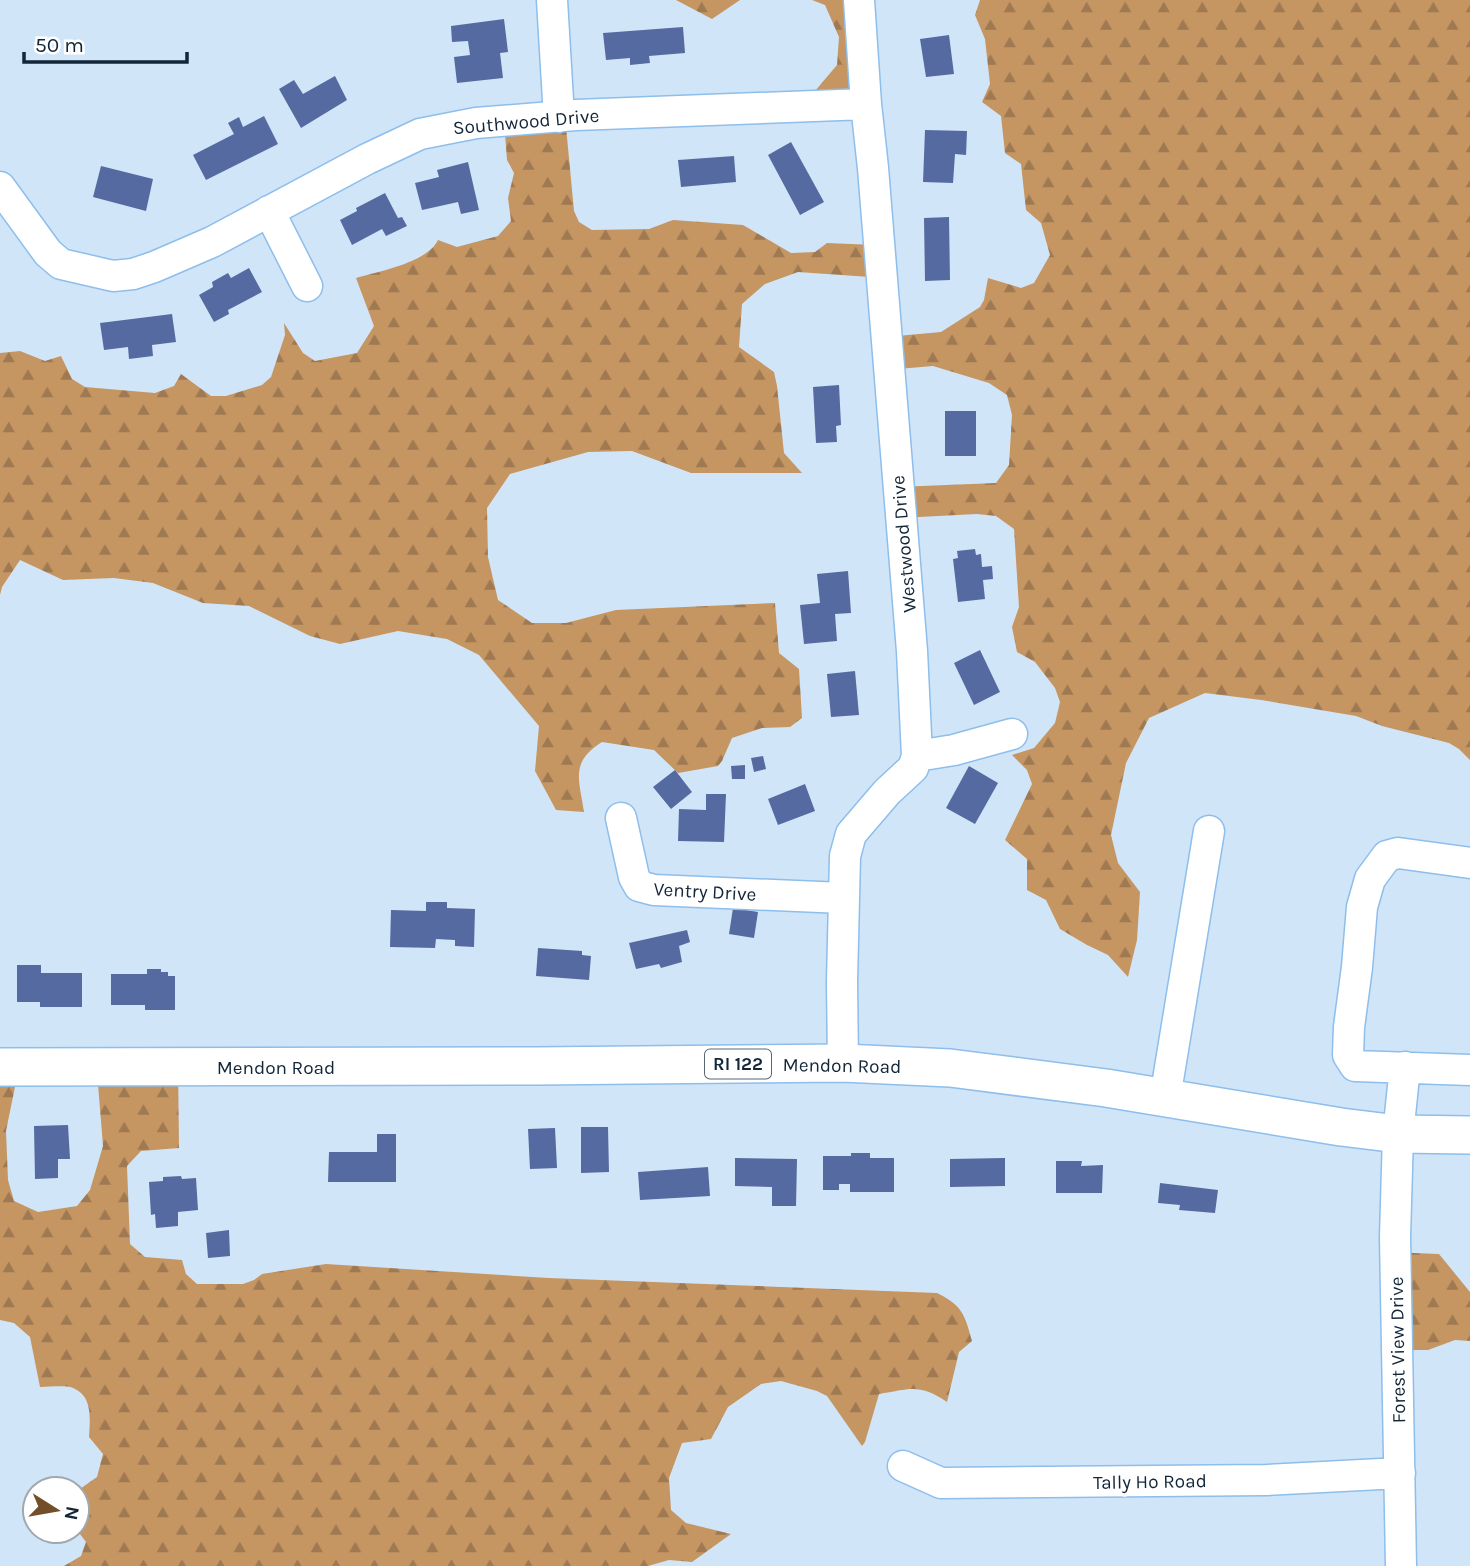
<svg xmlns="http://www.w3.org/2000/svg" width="1470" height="1566" font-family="Karla,sans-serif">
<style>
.forest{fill:url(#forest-firs)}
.building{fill:#556aa0}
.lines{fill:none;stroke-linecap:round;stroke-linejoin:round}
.minor-casing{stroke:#8dbeec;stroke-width:33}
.major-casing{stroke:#8dbeec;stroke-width:40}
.minor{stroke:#fff;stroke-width:30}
.major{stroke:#fff;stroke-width:37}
.labels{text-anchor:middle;stroke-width:7;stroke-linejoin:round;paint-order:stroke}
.shield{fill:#fff;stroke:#596774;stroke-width:2}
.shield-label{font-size:18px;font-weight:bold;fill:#122638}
.street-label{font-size:19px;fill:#122638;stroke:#fff}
</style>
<defs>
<pattern id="forest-firs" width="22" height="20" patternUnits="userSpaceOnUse" patternTransform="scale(1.75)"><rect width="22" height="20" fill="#c59562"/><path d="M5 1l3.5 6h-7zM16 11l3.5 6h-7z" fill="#9f7952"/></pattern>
</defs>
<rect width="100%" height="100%" fill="#d1e5f8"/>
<path class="forest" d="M676,0H740L712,19Z
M812,0H858L864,98L804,104L837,65L839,37L825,5Z
M980,0H1470V760L1459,749L1449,743L1382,726L1356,716L1261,700L1205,693L1149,718L1126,763L1111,835L1118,863L1140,892L1137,940L1128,977L1108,955L1087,945L1060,929L1046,900L1027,890V859L1005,840L1032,784L1027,770L1012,755L1034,748L1055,723L1060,702L1055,688L1035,662L1017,652L1012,627L1019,607L1014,529L996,516L977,514L899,518L897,487L996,483L1009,465L1012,415L1007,395L989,383L933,366L898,369L897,336L941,332L980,307L984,300L988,278L1021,288L1034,283L1050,255L1041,223L1026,210L1021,164L1005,153L1001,116L982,102L990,84L985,39L975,15Z
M565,116L574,211L579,222L592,230L649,229L673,220L743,225L791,253L815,252L827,243L875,245L870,277L798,272L765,284L742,304L739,347L774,372L777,386L784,453L802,473H691L632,451L588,452L510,474L487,508L488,557L498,600L532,623H566L616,610L775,603L779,653L799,669L802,718L790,727L762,728L732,738L722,761L718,766L678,773L654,750L602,742C570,762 579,779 584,812L556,810L535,771L539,726L479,655L447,639L398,631L340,644L310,636L249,606L203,603L153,583L114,578L63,580L20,560L2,587L0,595V353L20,351L45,361L61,356L72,379L85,387L155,393L174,386L181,374L211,396H226L262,385L271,377L285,335L284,323L303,353L315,361L357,353L374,326L356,278C379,271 427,263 438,240L457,247L498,236L511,221L508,198L514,173L507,160L504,121Z
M178,1061L179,1148L141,1151L127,1166L130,1244L145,1257L182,1260L186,1274L197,1284H243L254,1280L262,1274L326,1264L549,1278L937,1293C962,1305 965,1315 972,1341L959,1352L947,1402C919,1383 910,1389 879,1394L865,1442L862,1446L827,1396L817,1391L781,1381L761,1384L728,1407L711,1439L682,1443L669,1478L671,1510L686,1523L731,1534L692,1562L669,1560L648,1566H64L81,1556L86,1542L77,1530V1491L97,1477L103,1454L89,1437C90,1419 93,1396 73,1388C66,1385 48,1387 40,1387L30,1337L14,1323L0,1320V1062L16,1082L6,1131L8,1180L14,1201L38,1212L77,1206L90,1190L103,1146L97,1072Z
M1389,1252L1439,1254L1470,1292V1341L1455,1340L1428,1350H1389Z"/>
<path class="building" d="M504,19L508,52L500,53L503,78L457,83L454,57L470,55L468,41L452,42L451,26Z
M683,27L685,53L649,56L650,63L630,65V58L606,60L603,33Z
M949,35L954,74L926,77L920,39Z
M335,76L347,100L301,128L279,89L294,80L303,94Z
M264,116L278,144L206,180L193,155L234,134L228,123L239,117L243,127Z
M925,130L967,131L966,155L955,154L953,183L923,182Z
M791,142L824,202L800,215L768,155Z
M734,156L736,182L681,187L678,160Z
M468,162L479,210L461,214L458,202L422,210L415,183L439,177L437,170Z
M101,166L153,179L146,211L93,197Z
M385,193L398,218L402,217L407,226L386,236L382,229L352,245L340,220L357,211L356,208Z
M949,217L950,280L925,281L924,218Z
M249,268L262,292L228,310L229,314L214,322L199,295L213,287L212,282L228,273L231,278Z
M172,314L176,342L152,345L153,356L129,359L128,347L104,350L100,323Z
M839,385L841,425L836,426L837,442L816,443L813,387Z
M945,411H976V456H945Z
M975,549L976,555L981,554L982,567L992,566L993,579L983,580L985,599L958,602L953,559L958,558L957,551Z
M848,571L851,613L835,614L837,641L804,644L800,605L820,603L817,574Z
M980,650L1000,692L974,705L954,663Z
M855,671L859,715L831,717L827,674Z
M763,756L766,769L754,772L751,758Z
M745,765V779H732L731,766Z
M969,766L998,783L975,824L946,808Z
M675,770L692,792L671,809L653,787Z
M805,784L815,811L778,825L768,799Z
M706,794H726L724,842L678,841L679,809L706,810Z
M426,902H447V908L475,909L474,947L455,946V940L436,939L435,948L390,947L391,910L426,911Z
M733,908L758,912L754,938L729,934Z
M687,930L690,942L679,946L682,962L661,968L659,964L636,969L629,943Z
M538,948L582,951V955L591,956L589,980L536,976Z
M17,965H41V973H82V1007H40V1002H17Z
M147,969H161V972H168V976H175V1010H145V1005H111V974H147Z
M68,1125L70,1159H58V1178L35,1179L34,1126Z
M581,1127H608L609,1172L581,1173Z
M555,1128L557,1168L530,1169L528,1129Z
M377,1134H396V1182H328L329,1152H377Z
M851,1153H870V1158H894V1192H850V1184H839V1190H823V1156H851Z
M735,1158L797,1159L796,1206H772V1187L735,1186Z
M1005,1158V1186L950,1187V1159Z
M1056,1161H1082L1081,1166L1103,1165L1102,1193H1056Z
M708,1167L710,1196L640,1200L638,1172Z
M181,1176L182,1179L196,1178L198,1210L178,1212V1226L156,1228L155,1214L151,1215L149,1182L163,1181V1177Z
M1160,1183L1218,1190L1215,1213L1179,1210L1180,1205L1158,1203Z
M229,1230L230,1256L208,1258L206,1233Z"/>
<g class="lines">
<defs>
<path id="minor" d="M552,0L559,117
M0,187L48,253L61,264L113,276L133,274L154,267L212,242L367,159L420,134L476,123L576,115L866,104
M269,211L307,286
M917,756L954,750L1012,734
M621,818L634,877L639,886L654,890L843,898
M1470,863L1398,853L1387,856L1370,879L1362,907L1357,967L1349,1027L1348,1055L1355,1066L1470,1070
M843,1063L842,982L845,856L851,834L887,792L913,768L917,756L912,651L873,168L866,104L859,0
M1165,1098L1209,831
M903,1466L941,1483L1267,1480L1400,1473
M1401,1566L1395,1237L1398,1134L1405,1067"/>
<path id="major" d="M0,1067L536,1066L843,1063L950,1068L1106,1088L1341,1127L1398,1134L1470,1135"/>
</defs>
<use href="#minor" class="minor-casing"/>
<use href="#major" class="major-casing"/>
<use href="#minor" class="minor"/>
<use href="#major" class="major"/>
</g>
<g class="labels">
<rect class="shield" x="705" y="1049.5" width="66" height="29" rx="5"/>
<g class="shield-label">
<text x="738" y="1070">RI 122</text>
</g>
<g class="street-label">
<text transform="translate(526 121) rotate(-5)" y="7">Southwood Drive</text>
<text transform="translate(903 544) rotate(-95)" y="7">Westwood Drive</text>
<text transform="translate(705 891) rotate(3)" y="7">Ventry Drive</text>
<text transform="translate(842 1065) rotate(1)" y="7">Mendon Road</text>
<text x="276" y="1074">Mendon Road</text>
<text transform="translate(1397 1350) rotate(-91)" y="7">Forest View Drive</text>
<text transform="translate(1150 1481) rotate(-1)" y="7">Tally Ho Road</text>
</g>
</g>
<g transform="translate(56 1510) rotate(101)"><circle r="33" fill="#ffffff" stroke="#a0a8af" stroke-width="2"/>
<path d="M0-5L12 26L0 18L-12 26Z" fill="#724f28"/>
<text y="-10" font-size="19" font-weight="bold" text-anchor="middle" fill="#122638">N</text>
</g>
<path d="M24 52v10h163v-10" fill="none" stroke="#122638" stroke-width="3.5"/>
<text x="35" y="52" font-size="21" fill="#122638" stroke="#ffffff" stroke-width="5" paint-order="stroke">50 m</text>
</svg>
